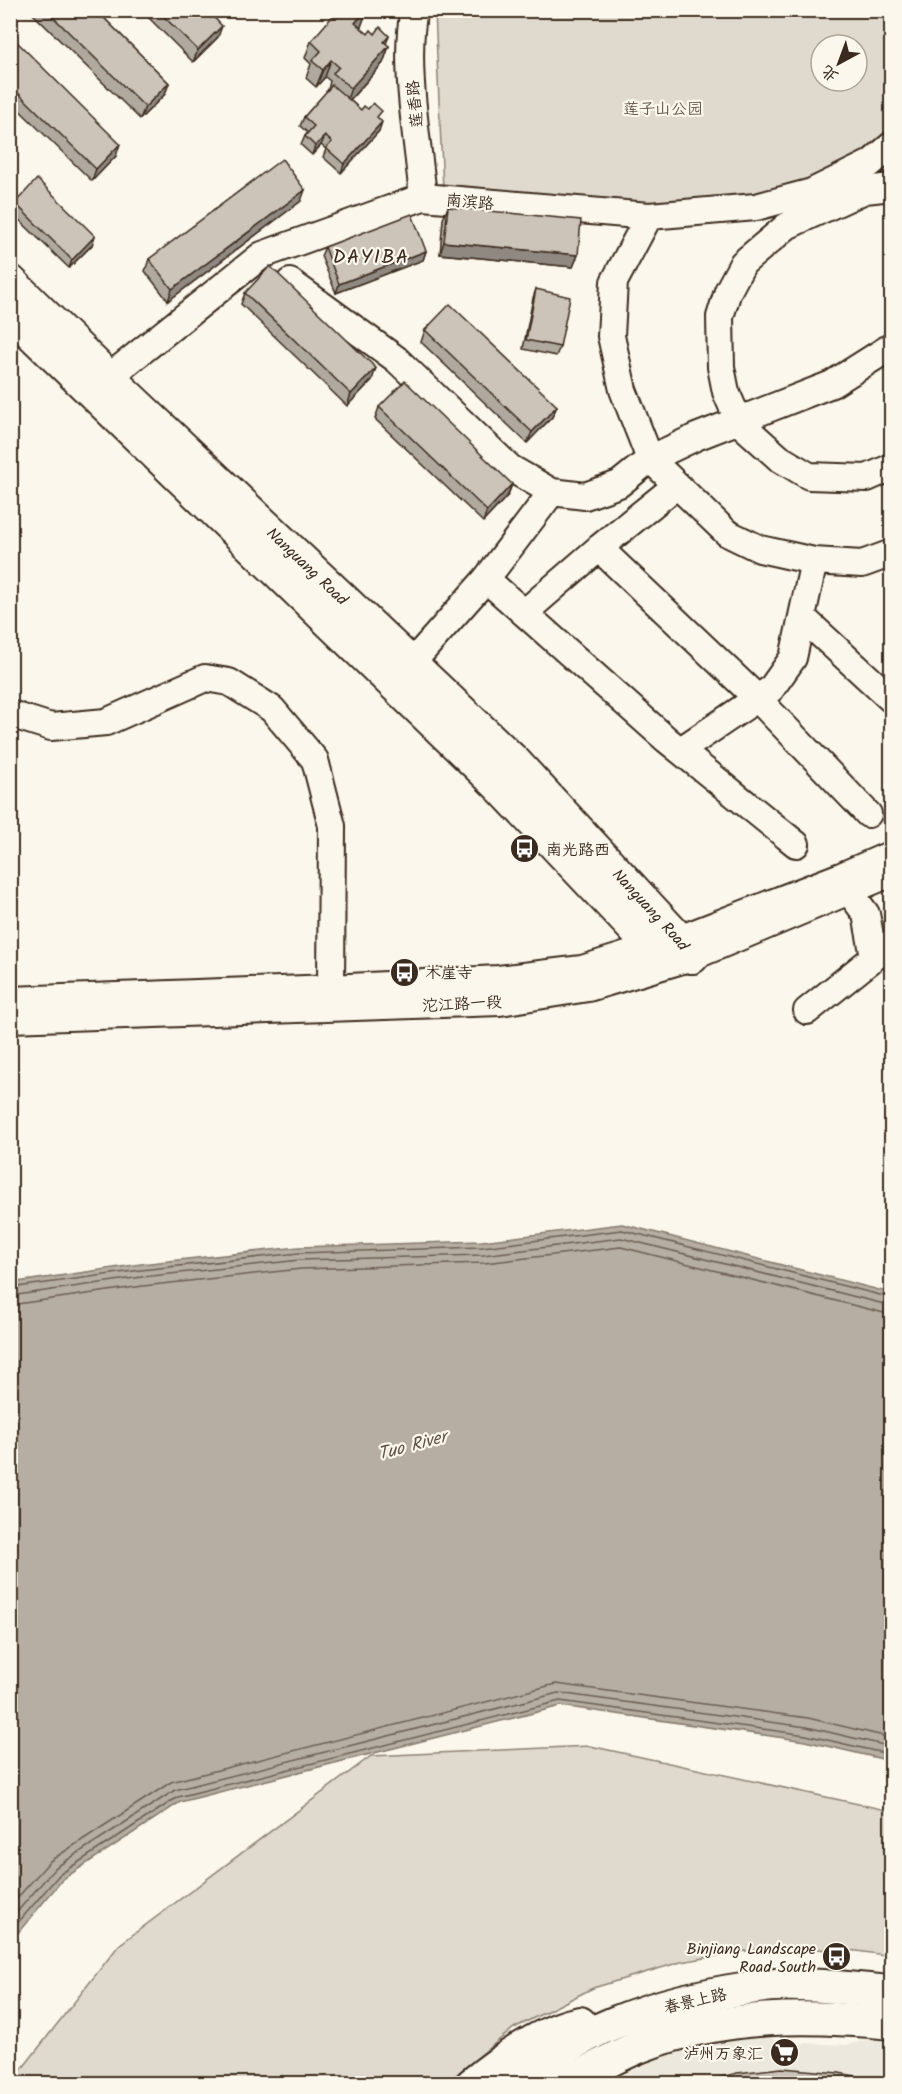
<svg xmlns="http://www.w3.org/2000/svg" width="902" height="2094" font-family="Kalam,'LXGW WenKai TC',sans-serif">
<style>
.built{fill:#ede8dd}
.green{fill:#dfd9ce;stroke:#8d8276;stroke-width:1.5;fill-rule:evenodd}
.water{fill:#b6aea2;stroke:#85796d;stroke-width:1.5}
.lines{fill:none;stroke-linecap:round;stroke-linejoin:round}
.shore{stroke:#6c5f53;stroke-width:1.5}
.minor-casing{stroke:#3b2a1e;stroke-width:30}
.major-casing{stroke:#3b2a1e;stroke-width:36}
.minor{stroke:#fbf7ec;stroke-width:26}
.major{stroke:#fbf7ec;stroke-width:32}
.wall{fill:#afa99f;stroke:#3b2a1e;stroke-width:1.5}
.shaded-wall{fill:#8f8982;stroke:#3b2a1e;stroke-width:1.5}
.building{fill:#ccc4b9;stroke:#3b2a1e;stroke-width:1.5}
.labels{text-anchor:middle;stroke-width:4.5;stroke-linejoin:round;paint-order:stroke}
.street-label{font-size:16px;fill:#3b2a1e;stroke:#fbf7ec}
.park-label{font-size:16px;fill:#64564a;stroke:#fbf7ec}
.poi-label{font-size:16px;fill:#3b2a1e;stroke:#fbf7ec;text-anchor:start}
.water-label{font-size:18px;font-style:italic;fill:#605246;stroke:#fbf7ec}
.quarter-label{font-size:20px;letter-spacing:1.5px;fill:#3b2a1e;stroke:#fbf7ec}
</style>
<rect width="100%" height="100%" fill="#fbf7ec"/>
<filter id="ink" filterUnits="userSpaceOnUse"><feTurbulence type="fractalNoise" baseFrequency=".0167" numOctaves="2"/><feDisplacementMap in="SourceGraphic" scale="12" xChannelSelector="R" yChannelSelector="G"/><feConvolveMatrix kernelMatrix="1 2 1 2 8 2 1 2 1" color-interpolation-filters="sRGB"/></filter>
<g filter="url(#ink)">
<path class="built" d="M760,2035L783,2042L847,2045L870,2039L891,2041V2083L603,2084L656,2060L701,2044Z"/>
<path class="green" d="M435,11H891V130L874,150L809,180L746,200L659,206L443,190ZM821,45H857V81H821Z
M590,1746L891,1811V1956L857,1951L770,1947L681,1962L593,1988L514,2028L446,2083H11L119,1945L371,1756Z"/>
<path class="water" d="M622,1224L891,1293V1761L805,1741L561,1706L180,1802L63,1879L11,1941V1283L141,1264L299,1247L482,1241Z"/>
<g class="lines">
<path class="shore" d="M10,1288L141,1270L299,1253L482,1247L622,1230L892,1298
M10,1296L142,1277L300,1260L483,1255L621,1238L892,1306
M10,1305L143,1286L301,1269L484,1263L621,1247L892,1315
M10,1906L50,1861L171,1782L556,1684L808,1718L892,1738
M10,1920L55,1868L175,1790L558,1693L807,1727L892,1747
M10,1932L59,1875L178,1797L560,1701L806,1735L892,1755"/>
<defs>
<path id="minor" d="M414,10C403,63 418,142 423,197
M892,187L865,190L787,226L743,263L728,291L720,317L721,367L726,392L739,422L779,458L809,476L867,478L892,467
M649,216L614,282L611,336L623,390L650,459L727,533L760,549L814,561L862,564L892,553
M290,282L396,359L510,468L552,492L585,496L619,484L650,459L696,437L832,384L892,346
M93,390L262,255L423,197L649,216L756,207L812,192L871,163L892,145
M599,548L757,698L868,814
M486,579L667,740L796,844
M524,613L599,548L677,485
M802,617L892,700
M410,665L486,579L552,492
M10,714L51,727L106,722L205,678L229,682L272,709L315,760L332,826L331,988L328,1003
M681,750L771,689L793,658L814,561
M849,891L866,914L874,957
M10,1000L331,988L498,979L582,969L679,939L841,876L892,854
M807,1011L892,943
M10,1019L500,1002L588,988L692,957L892,873"/>
<g id="major">
<path id="s1" d="M10,281L107,376L514,761L679,939L692,957"/>
<path d="M10,313L499,786L651,947L692,957"/>
<path d="M472,2084C500,2061 545,2029 580,2023"/>
<path d="M518,2084C547,2061 579,2037 614,2023C661,2004 714,1992 764,1986C801,1982 854,1989 892,1992"/>
<path d="M567,2084C591,2070 616,2056 641,2046C722,2014 807,2015 892,2023"/>
</g>
</defs>
<use href="#minor" class="minor-casing"/>
<use href="#major" class="major-casing"/>
<use href="#minor" class="minor"/>
<use href="#major" class="major"/>
</g>
<path class="wall" d="M32,10H96L169,83L165,94L140,119L31,12Z
M141,10H207L218,37L193,62Z
M367,10L360,28L368,34H375L389,36L386,44L389,46L383,63L350,100L361,110L379,119V131L341,173L323,157L326,149L321,145L312,155L301,145L305,136L308,133L300,126L304,117L328,90L330,81L325,77L316,87L306,78L311,64L305,58L311,41L346,15Z
M10,37L116,156L92,181L10,101Z
M301,201L168,301L145,271L149,259Z
M15,203L92,245L69,268L11,212Z
M448,207L578,255L573,267L440,254L443,219Z
M325,247L426,251L423,260L336,293L321,256Z
M536,289L560,347L556,356L523,349L533,298Z
M245,293L372,380L347,406L241,304Z
M425,330L557,406L552,417L527,443L421,342Z
M379,407L512,484L508,495L483,522L375,419Z"/>
<path class="shaded-wall" d="M367,10L361,27L349,40L355,23Z
M222,26L218,37L193,62L198,50Z
M389,46L383,63L345,105L351,88Z
M331,60L325,77L316,87L323,70Z
M169,83L165,94L140,119L145,107Z
M382,122L379,131L341,173L344,164Z
M325,136L321,145L312,155L315,146Z
M120,144L116,156L92,181L96,169Z
M305,190L301,201L168,301L172,289Z
M95,236L92,245L69,268L72,260Z
M444,242L578,255L573,267L440,254Z
M426,251L423,260L336,293L339,284Z
M376,368L372,380L347,406L351,394Z
M557,406L552,417L527,443L532,432Z
M512,484L508,495L483,522L487,511Z"/>
<path class="building" d="M46,10H96L169,83L145,107Z
M157,10H207L222,26L198,50Z
M338,10H341L346,15L349,10H366L355,23L368,34L371,30L375,34L380,27L389,36L384,42L389,46L351,88L333,73L339,67L331,60L323,70L312,61L321,51L311,41Z
M11,36L120,144L96,169L10,85Z
M332,85L361,110L364,106L368,109L373,103L382,111L377,117L382,122L344,164L326,148L332,142L325,136L315,146L305,136L314,126L304,117Z
M10,152L15,156L10,160Z
M282,159L305,190L172,289L149,259Z
M37,179L95,236L72,260L15,203Z
M448,207L581,220L578,255L444,242Z
M412,214L426,251L339,284L325,247Z
M270,266L376,368L351,394L245,293Z
M536,289L570,297L560,347L526,340Z
M450,304L557,406L532,432L425,330Z
M405,381L512,484L487,511L379,407Z
M782,2068L839,2073L882,2081L887,2084H696L737,2073Z"/>
</g>
<defs>
<symbol id="bus-disc" viewBox="-11 -11 22 22"><circle r="9.5" fill="#3b2a1e" stroke="#fbf7ec"/><path d="M-5-6H5V4H4V6H2V4H-2V6H-4V4H-5ZM-3.5-4V0h7V-4ZM-3.5 1.2v1.5H-2V1.2ZM2 1.2v1.5H3.5V1.2Z" fill="#fff"/></symbol>
<symbol id="supermarket-disc" viewBox="-11 -11 22 22"><circle r="9.5" fill="#3b2a1e" stroke="#fbf7ec"/><path d="M-6-5.5h2.5l.6 2H6L4.5 2H-2.5L-4.4-4H-6ZM-1.5 3.2a1.3 1.3 0 1 0 .1 0ZM3 3.2a1.3 1.3 0 1 0 .1 0Z" fill="#fff"/></symbol>
</defs>
<g fill-rule="evenodd">
<use href="#bus-disc" x="508" y="832" width="33" height="33"/>
<use href="#bus-disc" x="388" y="956" width="33" height="33"/>
<use href="#bus-disc" x="820" y="1940" width="33" height="33"/>
<use href="#supermarket-disc" x="768" y="2036" width="33" height="33"/>
</g>
<g class="labels">
<g class="street-label">
<text transform="translate(414 104) rotate(-96)" y="6">莲香路</text>
<text transform="translate(470 201) rotate(5)" y="6">南滨路</text>
<text dy="6" stroke="none"><textPath href="#s1" startOffset="412">Nanguang Road</textPath></text>
<text dy="6" stroke="none"><textPath href="#s1" startOffset="898">Nanguang Road</textPath></text>
<text transform="translate(462 1003) rotate(-3)" y="6">沱江路一段</text>
<text transform="translate(695 2000) rotate(-13)" y="6">春景上路</text>
</g>
<g class="park-label">
<text x="663" y="114">莲子山公园</text>
</g>
<g class="poi-label">
<text x="546" y="855">南光路西</text>
<text x="425" y="978">木崖寺</text>
<text x="816" y="1954" text-anchor="end">Binjiang Landscape<tspan x="816" dy="18">Road South</tspan></text>
<text x="763" y="2059" text-anchor="end">泸州万象汇</text>
</g>
<g class="water-label">
<text transform="translate(412 1445) rotate(-15)" y="6">Tuo River</text>
</g>
<g class="quarter-label">
<text x="371" y="263">DAYIBA</text>
</g>
</g>
<rect width="902" height="2094" fill="none" stroke="#fbf7ec" stroke-width="36"/>
<rect x="18" y="18" width="866" height="2058" fill="none" stroke="#3b2a1e" stroke-width="2" filter="url(#ink)"/>
<g transform="translate(839 63) rotate(221)"><circle r="28" fill="#fbf7ec" stroke="#aea59a" stroke-width="1.5"/>
<path d="M0-4.5L10 22L0 15L-10 22Z" fill="#3b2a1e"/>
<text y="-9" font-size="16" font-weight="bold" text-anchor="middle" fill="#3b2a1e">北</text>
</g>
</svg>
